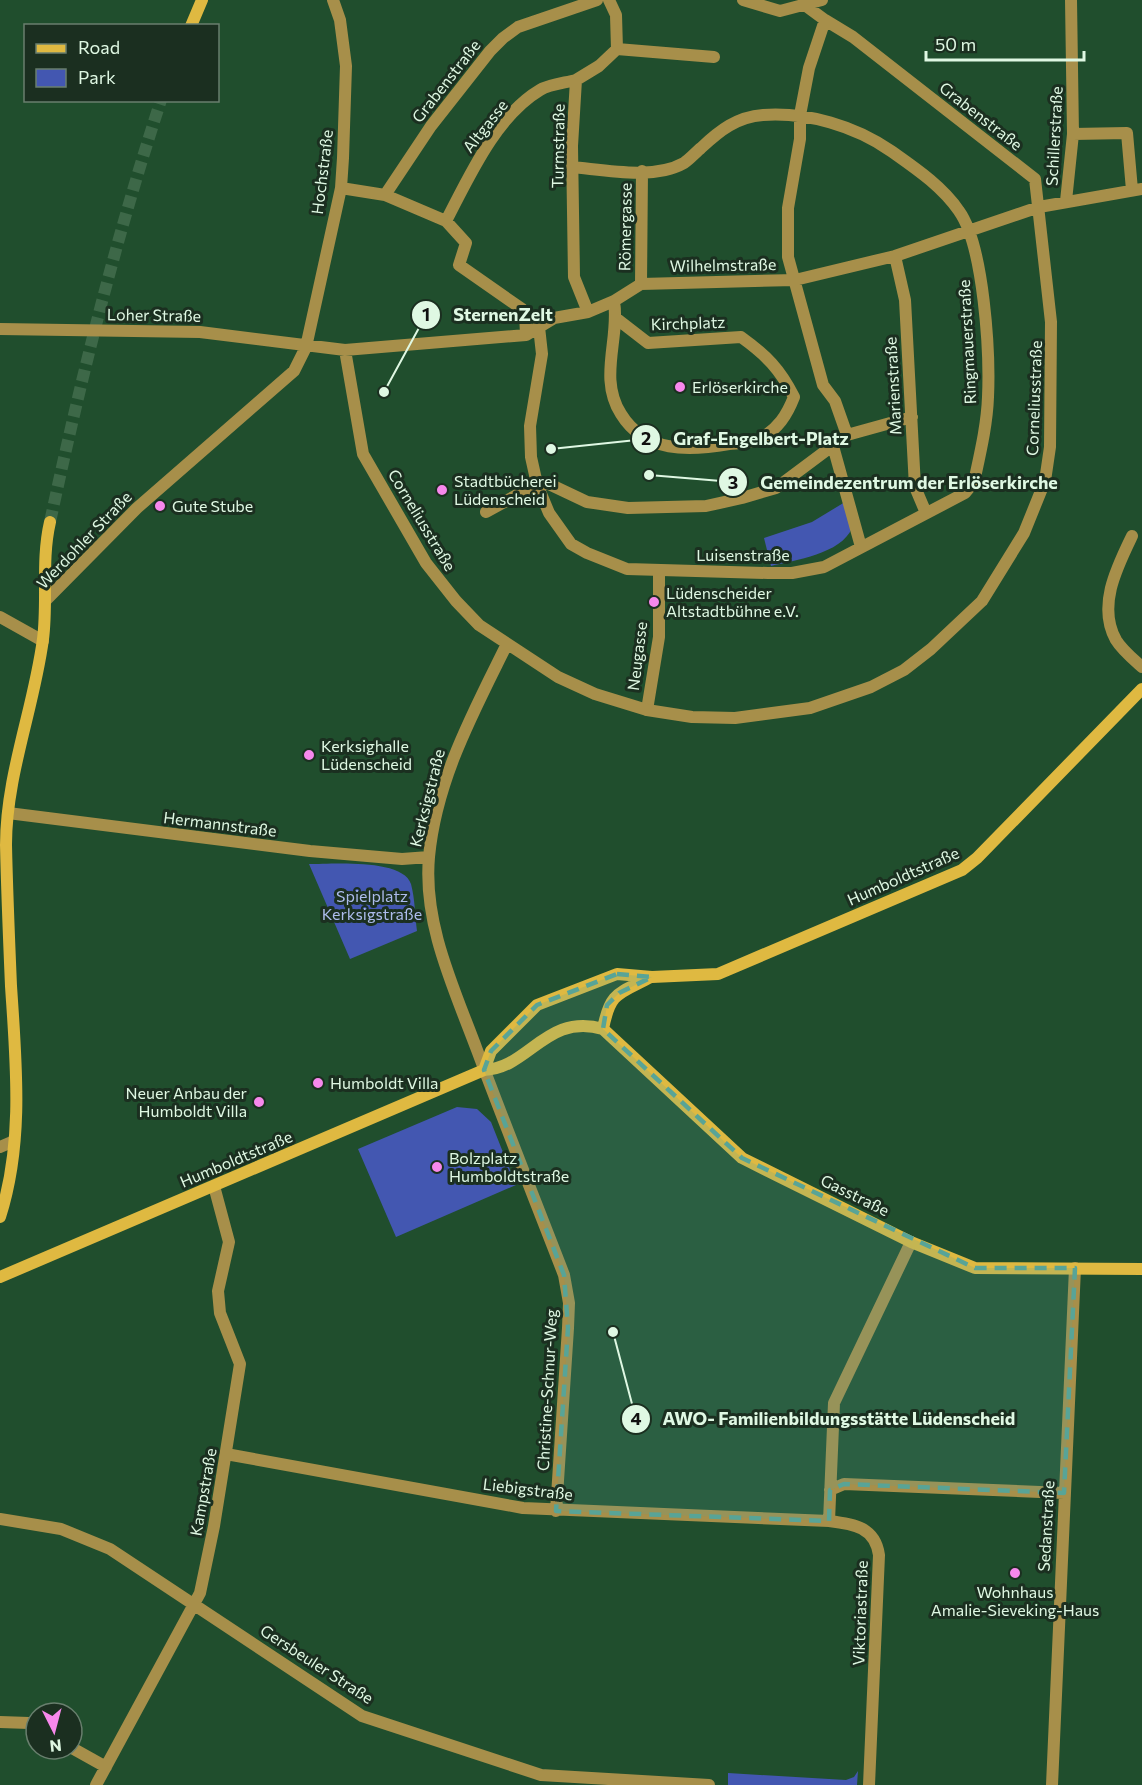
<svg xmlns="http://www.w3.org/2000/svg" width="1142" height="1785" font-family="Commissioner,sans-serif">
<style>
.green{fill:#4357b1}
.lines{fill:none;stroke-linecap:round;stroke-linejoin:round}
.secondary-tunnel{stroke:#3d6848;stroke-width:12;stroke-dasharray:12 6;stroke-linecap:butt}
.lane{stroke:#a78f4a;stroke-width:12}
.street{stroke:#a78f4a;stroke-width:12}
.secondary{stroke:#dfb941;stroke-width:12}
.marked{fill:#58a497;fill-opacity:0.2;stroke:#58a497;stroke-width:4.5;stroke-dasharray:12 8;stroke-linejoin:round}
.poi-dot{fill:#f788ec;stroke:#1b2f20;stroke-width:2}
.labels{text-anchor:middle;stroke-width:6;stroke-linejoin:round;paint-order:stroke}
.street-label{font-size:16px;fill:#dff8e3;stroke:#1b2f20}
.poi-label{font-size:16px;fill:#dff8e3;stroke:#1b2f20;text-anchor:start}
.park-label{font-size:16px;fill:#adbcec;stroke:#1b2f20}
.leader{fill:none;stroke:#dff8e3;stroke-width:2}
.callout-dot{fill:#dff8e3;stroke:#1b2f20;stroke-width:2}
.mark-label{font-size:18px;text-anchor:middle;font-weight:bold;fill:#111}
.callout-label{font-size:18px;text-anchor:middle;font-weight:bold;fill:#dff8e3;stroke:#1b2f20;stroke-width:6;stroke-linejoin:round;paint-order:stroke}
</style>
<rect width="100%" height="100%" fill="#204e2d"/>
<path class="green" d="M845,502L852,528C841,554 795,560 771,566L764,538L812,522Z
M309,864C331,864 403,858 411,884C415,899 415,916 417,931L350,959Z
M457,1107L477,1109L491,1122L516,1185L396,1237L358,1149Z
M858,1771L857,1785H728V1773L846,1780L854,1777Z"/>
<g class="lines">
<path class="secondary-tunnel" d="M50,522C81,378 115,241 161,100"/>
<path class="lane" d="M647,710L659,637V571"/>
<path class="street" d="M743,0L780,11L822,0
M806,6L825,20L809,68L800,115V139L788,208V257L823,385L835,401L847,435
M617,49L714,57
M1073,134L1127,133L1132,190
M341,188L385,195L431,126L490,51L503,38L518,27L597,0
M385,195L446,221L466,243L459,265L522,309L525,312L526,335
M1066,201L1073,134L1071,0
M446,221C469,177 496,116 540,90C550,84 565,83 576,80
M895,256L905,300L915,487L926,513
M641,284L642,171
M614,301C620,339 598,378 621,414C645,453 689,451 729,444C738,443 752,443 760,439C778,429 787,415 794,397C780,369 766,355 741,337L648,343L617,319
M588,312L574,277L572,146L576,80L599,66L617,49L616,15L609,0
M539,327L542,354L530,426L531,457L537,484L549,513L571,544L587,553L627,569L768,573H792L824,567L965,493L974,482C980,454 987,425 988,397C990,353 984,246 959,211C942,186 915,168 891,151C855,126 808,112 763,115C737,117 720,130 701,148C696,152 690,159 684,163C654,180 605,170 572,167
M0,329L200,332L345,350L526,335L554,318L588,312L614,301L641,284L795,280L895,256L1039,207L1142,189
M345,350L363,454L426,563L456,601L479,625L558,677L595,694L647,710L692,717L735,718L810,708L871,687L904,670L931,649L982,601L1024,533L1045,481L1050,447L1051,322L1035,179L853,37L825,20
M833,446L861,547
M486,512L537,484H549L587,502L628,508L706,506L742,498L776,488L847,435L912,417
M1132,536C1117,567 1097,606 1116,640C1122,650 1133,659 1142,667
M46,600L137,508L294,371L306,347L341,188L343,158L346,66L340,20L333,0
M0,617L43,641
M507,644C474,711 436,780 429,857C423,924 454,988 477,1050C505,1125 535,1200 564,1275L569,1303L568,1328L556,1511
M8,813L310,851L402,859L429,857
M0,1147L14,1141
M226,1454L523,1508L829,1521C854,1524 875,1527 879,1555L869,1785
M830,1490L844,1484L1064,1493
M0,1519L61,1529L110,1549L362,1716L541,1775L709,1785
M829,1521L834,1403L911,1242
M0,1722L29,1723L36,1727
M72,1748L106,1767
M96,1785L200,1593L214,1526L240,1364L220,1313L218,1291L229,1242L214,1186
M1052,1785L1075,1268"/>
<path class="secondary" d="M191,26L202,0
M603,1029C610,992 618,994 651,977
M484,1070L491,1051L537,1005L617,974L652,977L718,974L962,870L977,858L1142,689
M0,1217C24,1142 16,1063 11,986C9,939 7,892 6,845C6,775 34,708 43,639C48,600 41,561 50,522
M0,1277L484,1070C528,1069 547,1012 603,1029L742,1158L911,1242L975,1268L1142,1269"/>
</g>
<path class="marked" d="M617,974L652,977L619,993L607,1005L603,1029L742,1158L975,1268H1075L1064,1493L844,1484L830,1490L829,1521L556,1511L568,1328L564,1275L484,1070L491,1051L537,1005Z"/>
<g class="poi-dot">
<circle cx="680" cy="387" r="6"/>
<circle cx="442" cy="490" r="6"/>
<circle cx="160" cy="506" r="6"/>
<circle cx="654" cy="602" r="6"/>
<circle cx="309" cy="755" r="6"/>
<circle cx="318" cy="1083" r="6"/>
<circle cx="259" cy="1102" r="6"/>
<circle cx="437" cy="1167" r="6"/>
<circle cx="1015" cy="1573" r="6"/>
</g>
<g class="labels">
<g class="street-label">
<text transform="translate(446 81) rotate(-52)" y="6">Grabenstraße</text>
<text transform="translate(981 116) rotate(38)" y="6">Grabenstraße</text>
<text transform="translate(485 126) rotate(-52)" y="6">Altgasse</text>
<text transform="translate(1054 136) rotate(-87)" y="6">Schillerstraße</text>
<text transform="translate(558 146) rotate(-89)" y="6">Turmstraße</text>
<text transform="translate(322 172) rotate(-83)" y="6">Hochstraße</text>
<text transform="translate(625 227) rotate(-89)" y="6">Römergasse</text>
<text transform="translate(723 265) rotate(-1)" y="6">Wilhelmstraße</text>
<text transform="translate(154 315) rotate(1)" y="6">Loher Straße</text>
<text transform="translate(688 323) rotate(-2)" y="6">Kirchplatz</text>
<text transform="translate(967 342) rotate(-93)" y="6">Ringmauerstraße</text>
<text transform="translate(893 386) rotate(-93)" y="6">Marienstraße</text>
<text transform="translate(1034 398) rotate(-88)" y="6">Corneliusstraße</text>
<text transform="translate(422 520) rotate(59)" y="6">Corneliusstraße</text>
<text transform="translate(84 540) rotate(-46)" y="6">Werdohler Straße</text>
<text x="743" y="561">Luisenstraße</text>
<text transform="translate(637 656) rotate(-83)" y="6">Neugasse</text>
<text transform="translate(427 798) rotate(-76)" y="6">Kerksigstraße</text>
<text transform="translate(220 824) rotate(7)" y="6">Hermannstraße</text>
<text transform="translate(903 876) rotate(-24)" y="6">Humboldtstraße</text>
<text transform="translate(236 1159) rotate(-23)" y="6">Humboldtstraße</text>
<text transform="translate(855 1195) rotate(26)" y="6">Gasstraße</text>
<text transform="translate(547 1390) rotate(-87)" y="6">Christine-Schnur-Weg</text>
<text transform="translate(528 1489) rotate(7)" y="6">Liebigstraße</text>
<text transform="translate(203 1492) rotate(-80)" y="6">Kampstraße</text>
<text transform="translate(1046 1526) rotate(-87)" y="6">Sedanstraße</text>
<text transform="translate(860 1613) rotate(-88)" y="6">Viktoriastraße</text>
<text transform="translate(317 1664) rotate(33)" y="6">Gersbeuler Straße</text>
</g>
<g class="poi-label">
<text x="692" y="393">Erlöserkirche</text>
<text x="454" y="487">Stadtbücherei<tspan x="454" dy="18">Lüdenscheid</tspan></text>
<text x="172" y="512">Gute Stube</text>
<text x="666" y="599">Lüdenscheider<tspan x="666" dy="18">Altstadtbühne e.V.</tspan></text>
<text x="321" y="752">Kerksighalle<tspan x="321" dy="18">Lüdenscheid</tspan></text>
<text x="330" y="1089">Humboldt Villa</text>
<text x="247" y="1099" text-anchor="end">Neuer Anbau der<tspan x="247" dy="18">Humboldt Villa</tspan></text>
<text x="449" y="1164">Bolzplatz<tspan x="449" dy="18">Humboldtstraße</tspan></text>
<text x="1015" y="1598" text-anchor="middle">Wohnhaus<tspan x="1015" dy="18">Amalie-Sieveking-Haus</tspan></text>
</g>
<g class="park-label">
<text x="372" y="902">Spielplatz<tspan x="372" dy="18">Kerksigstraße</tspan></text>
</g>
</g>
<path class="leader" d="M384 392L426 315M551 449L646 439M649 475L733 482M613 1332L636 1419"/>
<g class="callout-dot">
<circle cx="384" cy="392" r="6"/>
<circle cx="551" cy="449" r="6"/>
<circle cx="649" cy="475" r="6"/>
<circle cx="613" cy="1332" r="6"/>
<circle cx="426" cy="315" r="15"/>
<circle cx="646" cy="439" r="15"/>
<circle cx="733" cy="482" r="15"/>
<circle cx="636" cy="1419" r="15"/>
</g>
<g class="mark-label">
<text x="426" y="321">1</text>
<text x="646" y="445">2</text>
<text x="733" y="489">3</text>
<text x="636" y="1425">4</text>
</g>
<g class="callout-label">
<text x="503" y="321">SternenZelt</text>
<text x="761" y="445">Graf-Engelbert-Platz</text>
<text x="909" y="489">Gemeindezentrum der Erlöserkirche</text>
<text x="839" y="1425">AWO- Familienbildungsstätte Lüdenscheid</text>
</g>
<rect x="24" y="24" width="195" height="78" fill="#1b2f20" stroke="#697f6e" stroke-width="1.5"/>
<rect x="36" y="44" width="30" height="9" fill="#dfb941" stroke="#697f6e" stroke-width="1.5"/>
<text x="78" y="54" font-size="18" fill="#dff8e3">Road</text>
<rect x="36" y="69" width="30" height="18" fill="#4357b1" stroke="#697f6e" stroke-width="1.5"/>
<text x="78" y="84" font-size="18" fill="#dff8e3">Park</text>
<g transform="translate(54 1731) rotate(174)"><circle r="28" fill="#1b2f20" stroke="#697f6e" stroke-width="1.5"/>
<path d="M0-4.5L10 22L0 15L-10 22Z" fill="#f788ec"/>
<text y="-9" font-size="16" font-weight="bold" text-anchor="middle" fill="#dff8e3">N</text>
</g>
<path d="M926 51v9h158v-9" fill="none" stroke="#dff8e3" stroke-width="3"/>
<text x="935" y="51" font-size="18" fill="#dff8e3" stroke="#1b2f20" stroke-width="4.5" paint-order="stroke">50 m</text>
</svg>
